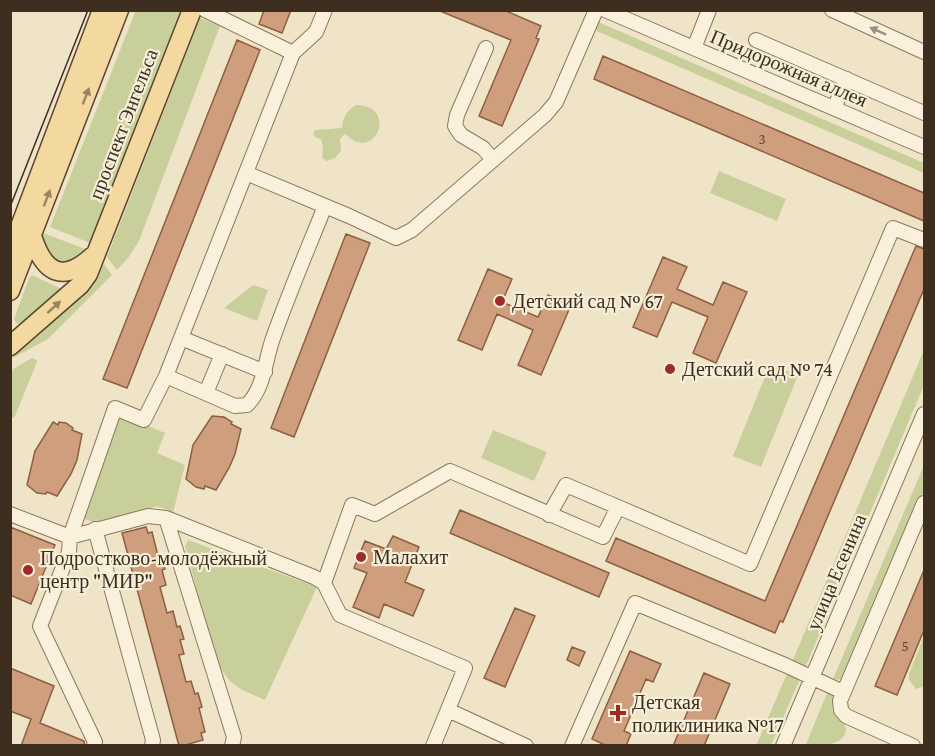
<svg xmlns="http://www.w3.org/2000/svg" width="935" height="756" font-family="'Crimson Pro',serif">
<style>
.green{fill:#c9cf9b}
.building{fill:#cf9f7d;stroke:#8d5f41;stroke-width:1.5}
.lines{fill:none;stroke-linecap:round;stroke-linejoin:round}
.minor-casing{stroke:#8d765c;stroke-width:16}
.major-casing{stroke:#5b4430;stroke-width:21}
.minor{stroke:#faf1dc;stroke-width:14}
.major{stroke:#f3d9a0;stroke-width:18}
.tram{stroke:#3d2e20;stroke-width:1.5}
.oneway{fill:#9c907e}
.oneway2{fill:#988460}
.poi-dot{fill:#9e2a2b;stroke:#f7eed8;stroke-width:2}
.labels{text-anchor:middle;stroke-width:4.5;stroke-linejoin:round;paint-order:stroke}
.number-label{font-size:16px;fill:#624a37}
.street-label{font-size:20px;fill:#3d2e20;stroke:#f7eed8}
.poi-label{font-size:20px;fill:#3d2e20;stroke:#f7eed8;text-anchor:start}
</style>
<rect width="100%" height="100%" fill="#f0e4c8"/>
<path class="green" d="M136,10L181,11L90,243L50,227Z
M200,18L220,26L139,241L128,258L117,270L107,257Z
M596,21L924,163V173L592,29Z
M356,105C393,105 381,149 357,142C353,141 348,136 345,134L340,139L341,151L335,158L327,161L322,158L323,147L321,139L316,138L313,133L315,130L342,128C343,117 346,111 356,105Z
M719,171L786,199L777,221L710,193Z
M43,233L88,250L85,256L55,266L42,241Z
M104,264L112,275L48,339L11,359V352L95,277Z
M32,275C38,278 60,288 62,289L25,322L17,324L14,319L29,278Z
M253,285L268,290L257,321L224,308Z
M924,350V385L805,668L792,662Z
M32,358L37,360V362L15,416L11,419V375L13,369Z
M770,364L798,375L761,467L733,456Z
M127,417L165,433L157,453L185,465L173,513C168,510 161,506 155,507C140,509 94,531 84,517L116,422L121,418Z
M493,430L547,452L534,481L481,458Z
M924,465V491L846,676L843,680L833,679Z
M188,540L317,587L265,700C236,687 230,687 215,657L185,546Z
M924,636V686L916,689L909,680V674Z
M788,671L801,677L771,745L756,746Z
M828,691L835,695L832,710C837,716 845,721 846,729C847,745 816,748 806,744Z"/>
<path class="building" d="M264,10H291L282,33L259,24Z
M504,10L541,26L536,38L539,39L502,126L479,116L511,40L440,11Z
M237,40L260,50L127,388L103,379Z
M603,56L924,193V221L594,79Z
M346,234L370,243L294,437L271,428Z
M916,246L924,249V289L783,622L780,621L775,633L606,561L616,538L765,601Z
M663,257L687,267L677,289L713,305L723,282L747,292L716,363L693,353L708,317L672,302L657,337L633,327Z
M488,269L512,279L502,302L538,317L548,295L571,305L541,375L518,365L533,330L497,314L482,350L458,340Z
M212,416L224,417L232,422L231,424L241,429L235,454L229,468L216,490L205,486L204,489L196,487L186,479L193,445Z
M53,422L58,425L59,422L66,423L73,428L72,430L82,434L77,460L71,474L57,496L47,492L46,494L37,493L27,485L35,451Z
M460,510L609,573L599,597L450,533Z
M10,527L55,545L31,604L10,595Z
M146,527L148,533L152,532L158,556H161L165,569L162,570L166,585L160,587L167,613L173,611L177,627L180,626L184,639L180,640L184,654L179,655L186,682L191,681L195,694L198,693L202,707L199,708L205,732L201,733L203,740L182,746H179L122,533Z
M393,536L419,547L405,582L424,590L413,616L384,604L379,618L353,607L367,573L354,568L365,541L386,549Z
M924,570V630L897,695L875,686Z
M515,608L535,616L505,687L484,678Z
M572,647L585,652L579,666L567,660Z
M630,651L661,664L653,682L646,679L624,731L631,734L626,746H607L592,739Z
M10,668L54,686L40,723L84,741L85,746H21L31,719L10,711Z
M704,673L730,684L704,746H673Z"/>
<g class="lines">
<defs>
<path id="minor" d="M205,10L293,53
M605,10L924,147
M832,10L924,52
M756,40L924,113
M486,48L457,115L455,126L461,135L483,148L493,160
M694,48L709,10
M834,108L847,79
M246,173L349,216L396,238L412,230L545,115L556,102L596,10
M181,338L265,372
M166,376L235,406L247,405C264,388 265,362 272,341C288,295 307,251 325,206
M206,393L222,354
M10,514L70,537L148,516L166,518L314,577L324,583L340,615L465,668L433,746
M549,515L566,485L618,507
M166,518L234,737L232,746
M95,529L153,740L152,746
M324,583L352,505L375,514L450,471L603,537L618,507L750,564L893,228L924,240
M448,710L526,746
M94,746L95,742L40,626L69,552L70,537L115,408L144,420L166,376L293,53L316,32L325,10
M572,746L635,603L785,665L843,692
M783,746L924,414
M913,746L846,716L841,710L840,701L924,503"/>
<path id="major" d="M32,236C44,273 62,284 93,256
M10,253L102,10
M10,291L119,10
M10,346L80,285L88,274L192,10"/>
</defs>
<use href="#minor" class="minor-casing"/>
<use href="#major" class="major-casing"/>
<use href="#minor" class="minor"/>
<use href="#major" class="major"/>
<path class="tram" d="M10,207L88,10"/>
</g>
<defs><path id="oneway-solid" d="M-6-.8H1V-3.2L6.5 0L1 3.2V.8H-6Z" transform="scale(1.5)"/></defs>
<use class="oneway" href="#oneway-solid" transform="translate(878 31) rotate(-156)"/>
<g class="oneway2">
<use href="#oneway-solid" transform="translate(86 96) rotate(-69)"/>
<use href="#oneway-solid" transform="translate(47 198) rotate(-69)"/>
<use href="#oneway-solid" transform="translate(54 307) rotate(-42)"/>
</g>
<g class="poi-dot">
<circle cx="500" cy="301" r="6"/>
<circle cx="670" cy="369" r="6"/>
<circle cx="361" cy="557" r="6"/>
<circle cx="28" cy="570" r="6"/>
<path d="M615 704h6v6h6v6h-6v6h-6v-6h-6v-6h6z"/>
</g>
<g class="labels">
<g class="number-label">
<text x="762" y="144">3</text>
<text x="905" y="651">5</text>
</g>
<g class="street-label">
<text transform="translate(789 68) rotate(23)" y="7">Придорожная аллея</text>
<text transform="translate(123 124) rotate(-69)" y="7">проспект Энгельса</text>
<text transform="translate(836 572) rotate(-67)" y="7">улица Есенина</text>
</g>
<g class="poi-label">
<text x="512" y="308">Детский сад № 67</text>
<text x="682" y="376">Детский сад № 74</text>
<text x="373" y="564">Малахит</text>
<text x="40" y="565">Подростково-молодёжный<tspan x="40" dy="23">центр "МИР"</tspan></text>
<text x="632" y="709">Детская<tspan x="632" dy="23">поликлиника №17</tspan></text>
</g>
</g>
<rect width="935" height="756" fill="none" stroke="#3d2e20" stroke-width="24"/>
</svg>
